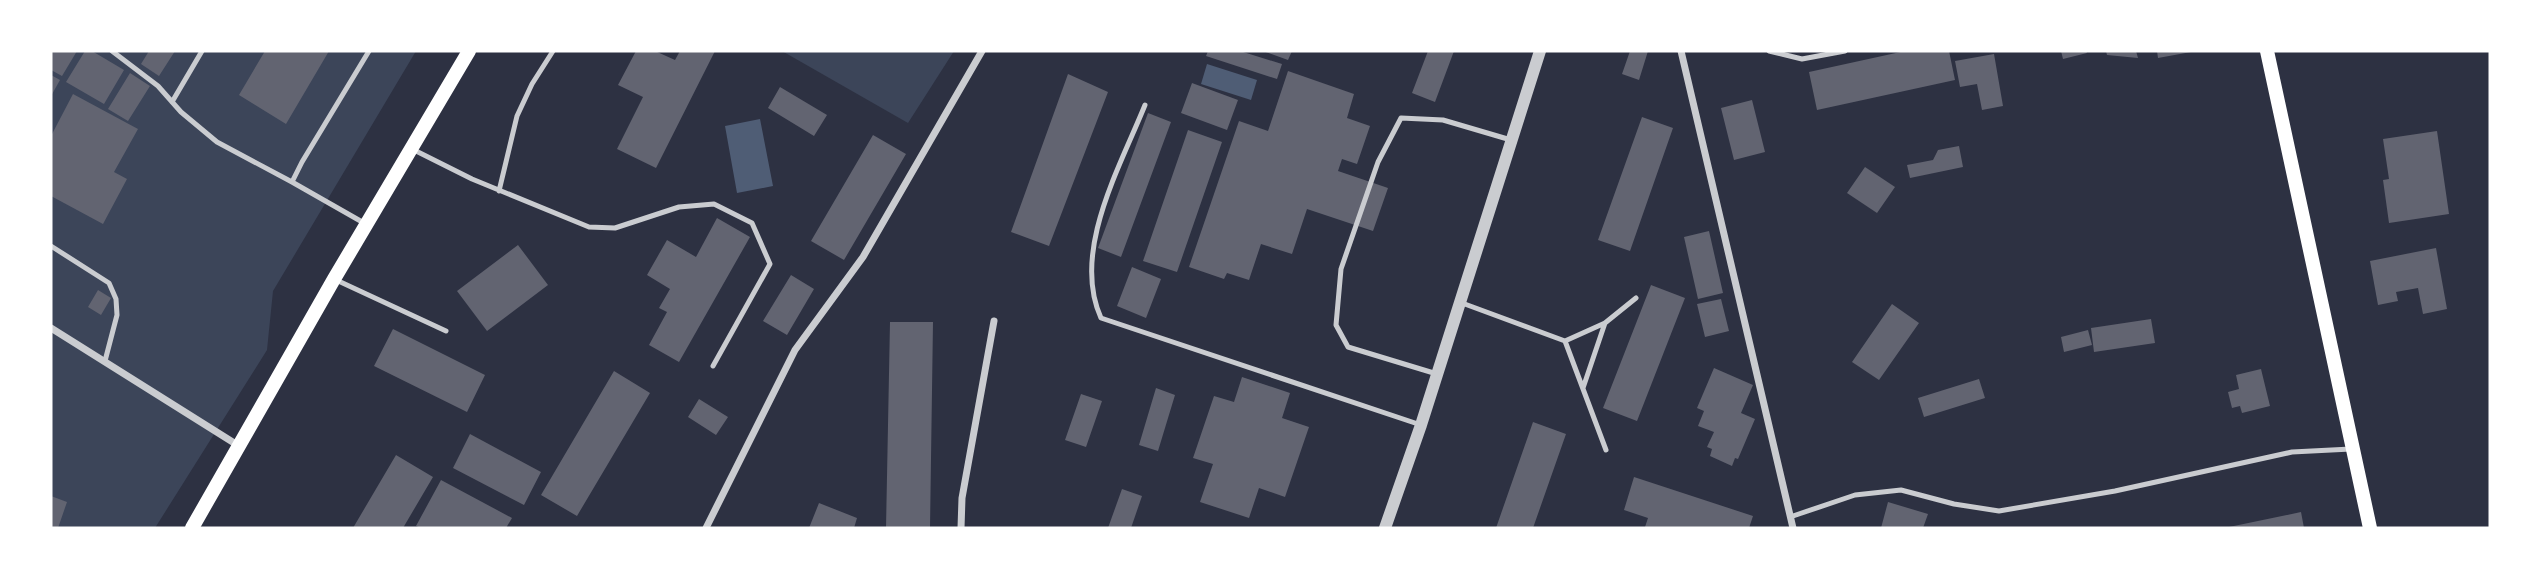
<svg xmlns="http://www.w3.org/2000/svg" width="2541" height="579" font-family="'Fira Sans Condensed',sans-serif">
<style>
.green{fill:#3c4559}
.water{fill:#4f5d75}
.building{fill:#626471}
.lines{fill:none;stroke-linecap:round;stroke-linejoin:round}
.service{stroke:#caccd0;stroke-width:5}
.minor{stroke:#caccd0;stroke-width:7}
.tertiary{stroke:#caccd0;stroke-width:12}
.secondary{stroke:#fff;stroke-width:14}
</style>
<rect width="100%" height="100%" fill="#2d3142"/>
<path class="green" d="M51,51H416L273,291L267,350L155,528H51Z
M782,51H954L908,123Z"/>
<path class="water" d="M1207,64L1257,80L1251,100L1201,84Z
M760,119L773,186L737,193L725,126Z"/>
<path class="building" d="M51,51H77L62,76L51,70Z
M85,51H92L124,70L104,104L66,82Z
M149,51H175L159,76L141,64Z
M265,51H329L286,124L239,95Z
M636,51H655L675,60L680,51H715L656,168L617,149L643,97L618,85Z
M1208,51H1240L1282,64L1277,79L1206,56Z
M1263,51H1292L1288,60Z
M1428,51H1454L1435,102L1412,93Z
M1630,51H1648L1639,80L1622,74Z
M1905,51H1949L1955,80L1817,110L1809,72Z
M2061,51H2086L2087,53L2063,59Z
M2106,51H2136L2138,58L2107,55Z
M2157,51H2191V52L2158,58Z
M1994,54L2003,106L1982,110L1977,84L1960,87L1955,61Z
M1288,71L1354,94L1347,118L1370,126L1357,164L1342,159L1338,171L1388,188L1373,231L1307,209L1292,254L1261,244L1249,280L1227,273L1224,279L1189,267L1239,121L1268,131Z
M130,73L150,86L128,121L108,109Z
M1068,74L1108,92L1049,246L1011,232Z
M51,75L60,80L51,96Z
M1192,83L1238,100L1227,130L1181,113Z
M780,87L827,115L814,136L768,108Z
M73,94L138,129L114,172L127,179L103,224L51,196V136Z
M1752,100L1765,152L1734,160L1721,108Z
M1148,113L1171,122L1121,257L1098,248Z
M1642,117L1673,128L1630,251L1598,240Z
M1188,130L1222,142L1177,272L1143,261Z
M2437,131L2449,214L2389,223L2383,180L2389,179L2383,139Z
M873,135L906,154L844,260L811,241Z
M1959,146L1963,167L1910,178L1907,165L1933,160L1938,150Z
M1865,167L1895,187L1877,213L1847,193Z
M717,218L750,237L679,362L649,345L667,312L659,308L670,289L647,275L667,240L696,257Z
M1709,231L1723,293L1698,299L1684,237Z
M518,245L548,285L487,331L457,291Z
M2436,248L2447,309L2423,314L2418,288L2396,292L2398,301L2378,305L2370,261Z
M1132,267L1161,279L1146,318L1117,306Z
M791,275L814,289L787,335L763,321Z
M1651,285L1685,298L1637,421L1603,408Z
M98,290L111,298L101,315L88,307Z
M1721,299L1729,331L1705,337L1697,304Z
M1892,304L1919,323L1879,380L1852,362Z
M2151,319L2155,343L2094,352L2091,328Z
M890,322H933L930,528H886Z
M393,329L485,375L467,412L374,366Z
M2088,330L2092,345L2064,352L2061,337Z
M1714,368L1753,385L1741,413L1755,419L1738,459L1735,458L1732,466L1710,456L1712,449L1707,447L1714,432L1698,426L1704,411L1697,408Z
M2261,369L2270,406L2242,413L2240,406L2232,408L2228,392L2239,389L2236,375Z
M614,371L650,393L577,516L541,495Z
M1242,377L1290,393L1282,418L1309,427L1285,497L1259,488L1249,518L1200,502L1213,464L1193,458L1214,396L1234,402Z
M1979,379L1985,398L1924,417L1918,398Z
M1156,388L1175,395L1158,451L1139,445Z
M1081,394L1102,401L1086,447L1065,440Z
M699,399L728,417L716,435L688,417Z
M1533,422L1566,434L1533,528H1496Z
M470,434L541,472L524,505L453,468Z
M396,455L433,477L403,528H353Z
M1634,477L1753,516L1749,528L1645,527L1648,518L1624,510Z
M441,480L512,518L506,528H421L416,526Z
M1122,489L1142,496L1131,528H1108Z
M51,496L67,502L58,528H51Z
M1888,502L1928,514L1923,528H1881Z
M819,503L857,518L854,528H809Z
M2301,512L2304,528H2229V527Z"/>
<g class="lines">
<path class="service" d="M112,51L158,86L181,112L217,142L292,182
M1769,51L1802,59L1845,51
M172,102L202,51
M1145,105C1120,167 1071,252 1101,318L1421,425
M412,149L472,179L589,227L615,228L679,207L714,204L752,223L770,264L713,366
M499,191L517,116L532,84L553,51
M364,223L292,182L302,162L369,51
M51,246L109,283L116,299L117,315L105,361
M334,279L446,331
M1462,303L1565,341L1606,450
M1565,341L1605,323L1636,298
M1437,374L1348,347L1336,325L1341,269L1378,162L1401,118L1443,120L1511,140
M1583,388L1605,323
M1790,517L1855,495L1901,490L1954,504L1999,511L2115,491L2292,452L2351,449"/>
<path class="minor" d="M1681,51L1793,528
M51,328L239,446
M706,528L795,350L863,257L982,51
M961,528L962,498L994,321"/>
<path class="tertiary" d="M1385,528L1421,425L1540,51"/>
<path class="secondary" d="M2267,51L2370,528
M192,528L334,279L469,51"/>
</g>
<rect width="2541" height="579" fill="none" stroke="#ffffff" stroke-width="105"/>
</svg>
